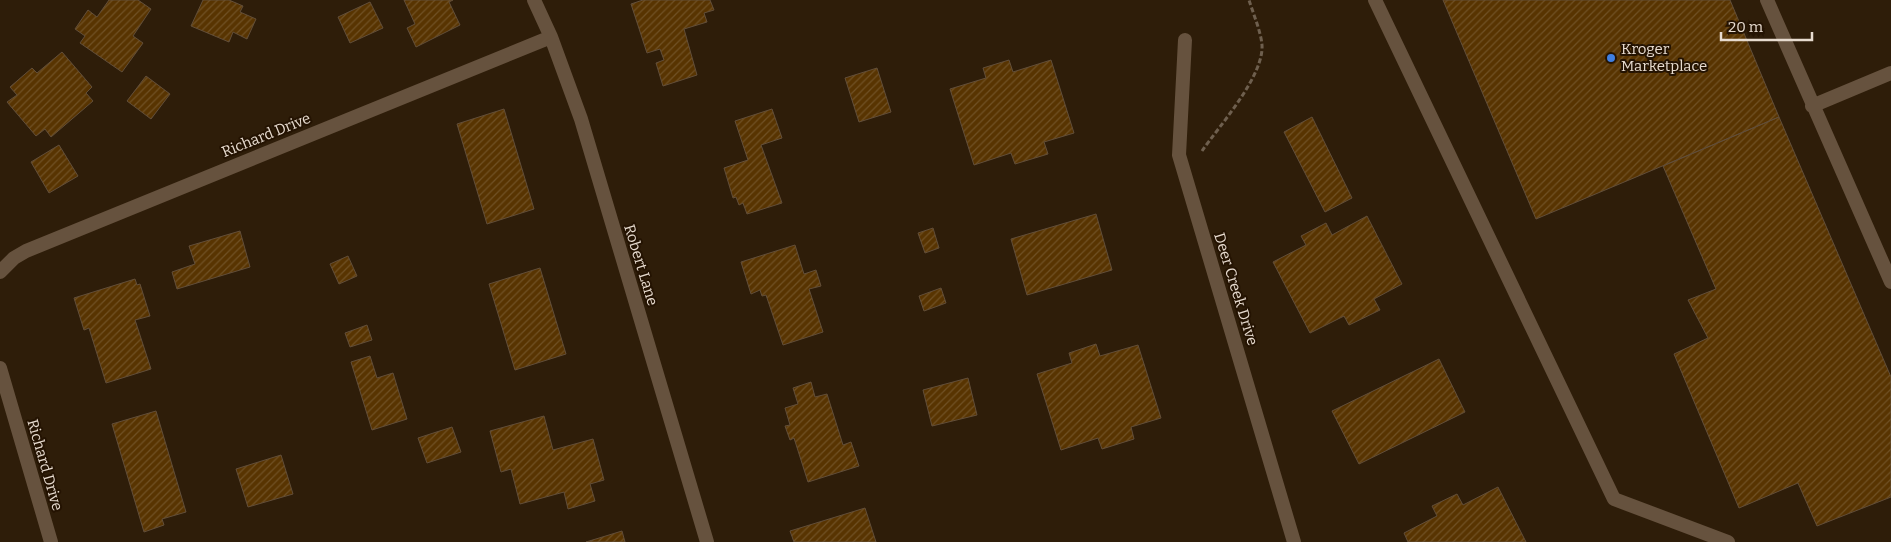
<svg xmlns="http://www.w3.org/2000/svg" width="1891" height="542" font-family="Bitter,serif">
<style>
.building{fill:url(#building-hatch);stroke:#624e39}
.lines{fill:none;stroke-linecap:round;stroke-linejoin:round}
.path{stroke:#6e5f4e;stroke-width:3;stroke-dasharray:5 2.5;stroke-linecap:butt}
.service{stroke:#66523e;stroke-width:14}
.minor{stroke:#66523e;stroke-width:14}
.shop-dot{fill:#3f7fe0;stroke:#241302;stroke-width:2}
.labels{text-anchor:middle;stroke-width:4;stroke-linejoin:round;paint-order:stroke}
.poi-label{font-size:15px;fill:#e7dbcf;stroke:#241302;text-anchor:start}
.street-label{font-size:15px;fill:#e7dbcf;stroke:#241302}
</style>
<defs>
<pattern id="building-hatch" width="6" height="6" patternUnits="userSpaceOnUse" patternTransform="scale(1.25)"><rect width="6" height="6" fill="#583401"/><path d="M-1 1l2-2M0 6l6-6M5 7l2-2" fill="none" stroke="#705125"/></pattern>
</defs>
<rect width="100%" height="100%" fill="#2e1d09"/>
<path class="building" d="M109,0H138L151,9L133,36L143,43L122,72L80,43L85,36L75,29L88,10L97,17Z
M203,0H229L243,6L240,12L256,19L247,39L233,32L229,42L191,26Z
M404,0H453L449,2L460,25L416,47L407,28L415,24Z
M643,0H710L714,10L704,13L707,22L684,29L697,75L663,86L656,63L664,60L660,49L647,53L631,4Z
M1443,0H1730L1779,117L1536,219Z
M370,2L383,28L350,43L338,17Z
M62,52L92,87L86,93L93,101L51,137L45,129L36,136L7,102L17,95L10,87L32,68L37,73Z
M1009,60L1013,72L1051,60L1074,133L1044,142L1048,154L1015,164L1011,153L974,165L950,89L986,78L983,68Z
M877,68L891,112L859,122L845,78Z
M146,76L170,94L151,119L127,101Z
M504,109L534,209L487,224L457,124Z
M772,109L782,138L761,145L782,203L747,214L743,203L739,205L736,197L733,198L724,168L748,160L735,121Z
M1312,117L1352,198L1325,212L1284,132Z
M1779,117L1891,377V497L1817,526L1798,483L1739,508L1674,354L1708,338L1688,300L1716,289L1663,166Z
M59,145L78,176L49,193L31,162Z
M1096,214L1112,270L1027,295L1011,239Z
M1367,216L1402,284L1374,299L1380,310L1349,325L1344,316L1310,333L1273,262L1306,245L1301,236L1326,223L1332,235Z
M933,228L939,248L925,253L918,233Z
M240,231L250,267L177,289L172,272L195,264L189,246Z
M795,245L804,274L816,270L821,286L809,289L823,332L783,345L766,295L762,296L760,290L751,294L741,262Z
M348,256L357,276L339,284L330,264Z
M540,268L566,354L515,370L489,284Z
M135,279L137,285L140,284L150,316L135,320L151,369L106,383L89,328L84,330L74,298Z
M941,288L946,303L924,311L919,296Z
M367,325L372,340L350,347L345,333Z
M1096,344L1100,356L1138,345L1161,418L1131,427L1134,439L1102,449L1098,438L1061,450L1037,374L1072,363L1069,353Z
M370,356L377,378L393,373L407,419L372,430L351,362Z
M1439,359L1465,412L1359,464L1332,411Z
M968,378L977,415L932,426L923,390Z
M811,382L815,397L827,394L843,445L851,442L859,466L808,482L794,438L790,440L785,426L790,425L785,408L798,404L793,388Z
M156,411L186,512L162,519L164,525L144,532L112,424Z
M544,416L553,450L593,439L604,480L590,484L595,501L568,509L564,492L520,504L511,469L501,472L490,431Z
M452,427L461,452L427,463L418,438Z
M281,455L293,494L248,507L236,469Z
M1498,487L1526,542H1408L1404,533L1437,516L1432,506L1457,494L1463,505Z
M865,508L876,542H794L790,531Z
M622,531L625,542H586Z"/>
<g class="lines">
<path class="path" d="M1202,151C1220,125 1264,76 1262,45C1261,32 1253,13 1249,0"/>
<path class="service" d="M1375,0L1614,499L1728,542
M1767,0L1891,282
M1812,106L1891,73"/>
<path class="minor" d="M534,0L551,37L581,119L707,542
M1185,40L1179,155L1294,542
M0,272L14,258L26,251L551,37
M0,368L51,542"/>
</g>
<circle class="shop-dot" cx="1611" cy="58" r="5"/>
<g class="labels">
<g class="poi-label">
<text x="1621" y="54">Kroger<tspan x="1621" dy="17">Marketplace</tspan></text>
</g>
<g class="street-label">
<text transform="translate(266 135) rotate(-22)" y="5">Richard Drive</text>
<text transform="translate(641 265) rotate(73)" y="5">Robert Lane</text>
<text transform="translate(1236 289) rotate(73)" y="5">Deer Creek Drive</text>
<text transform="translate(45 465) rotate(74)" y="5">Richard Drive</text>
</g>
</g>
<path d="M1721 32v8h91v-8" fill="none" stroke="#e7dbcf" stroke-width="2.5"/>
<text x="1728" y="32" font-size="15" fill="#e7dbcf" stroke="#241302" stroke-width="4" paint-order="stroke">20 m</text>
</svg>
